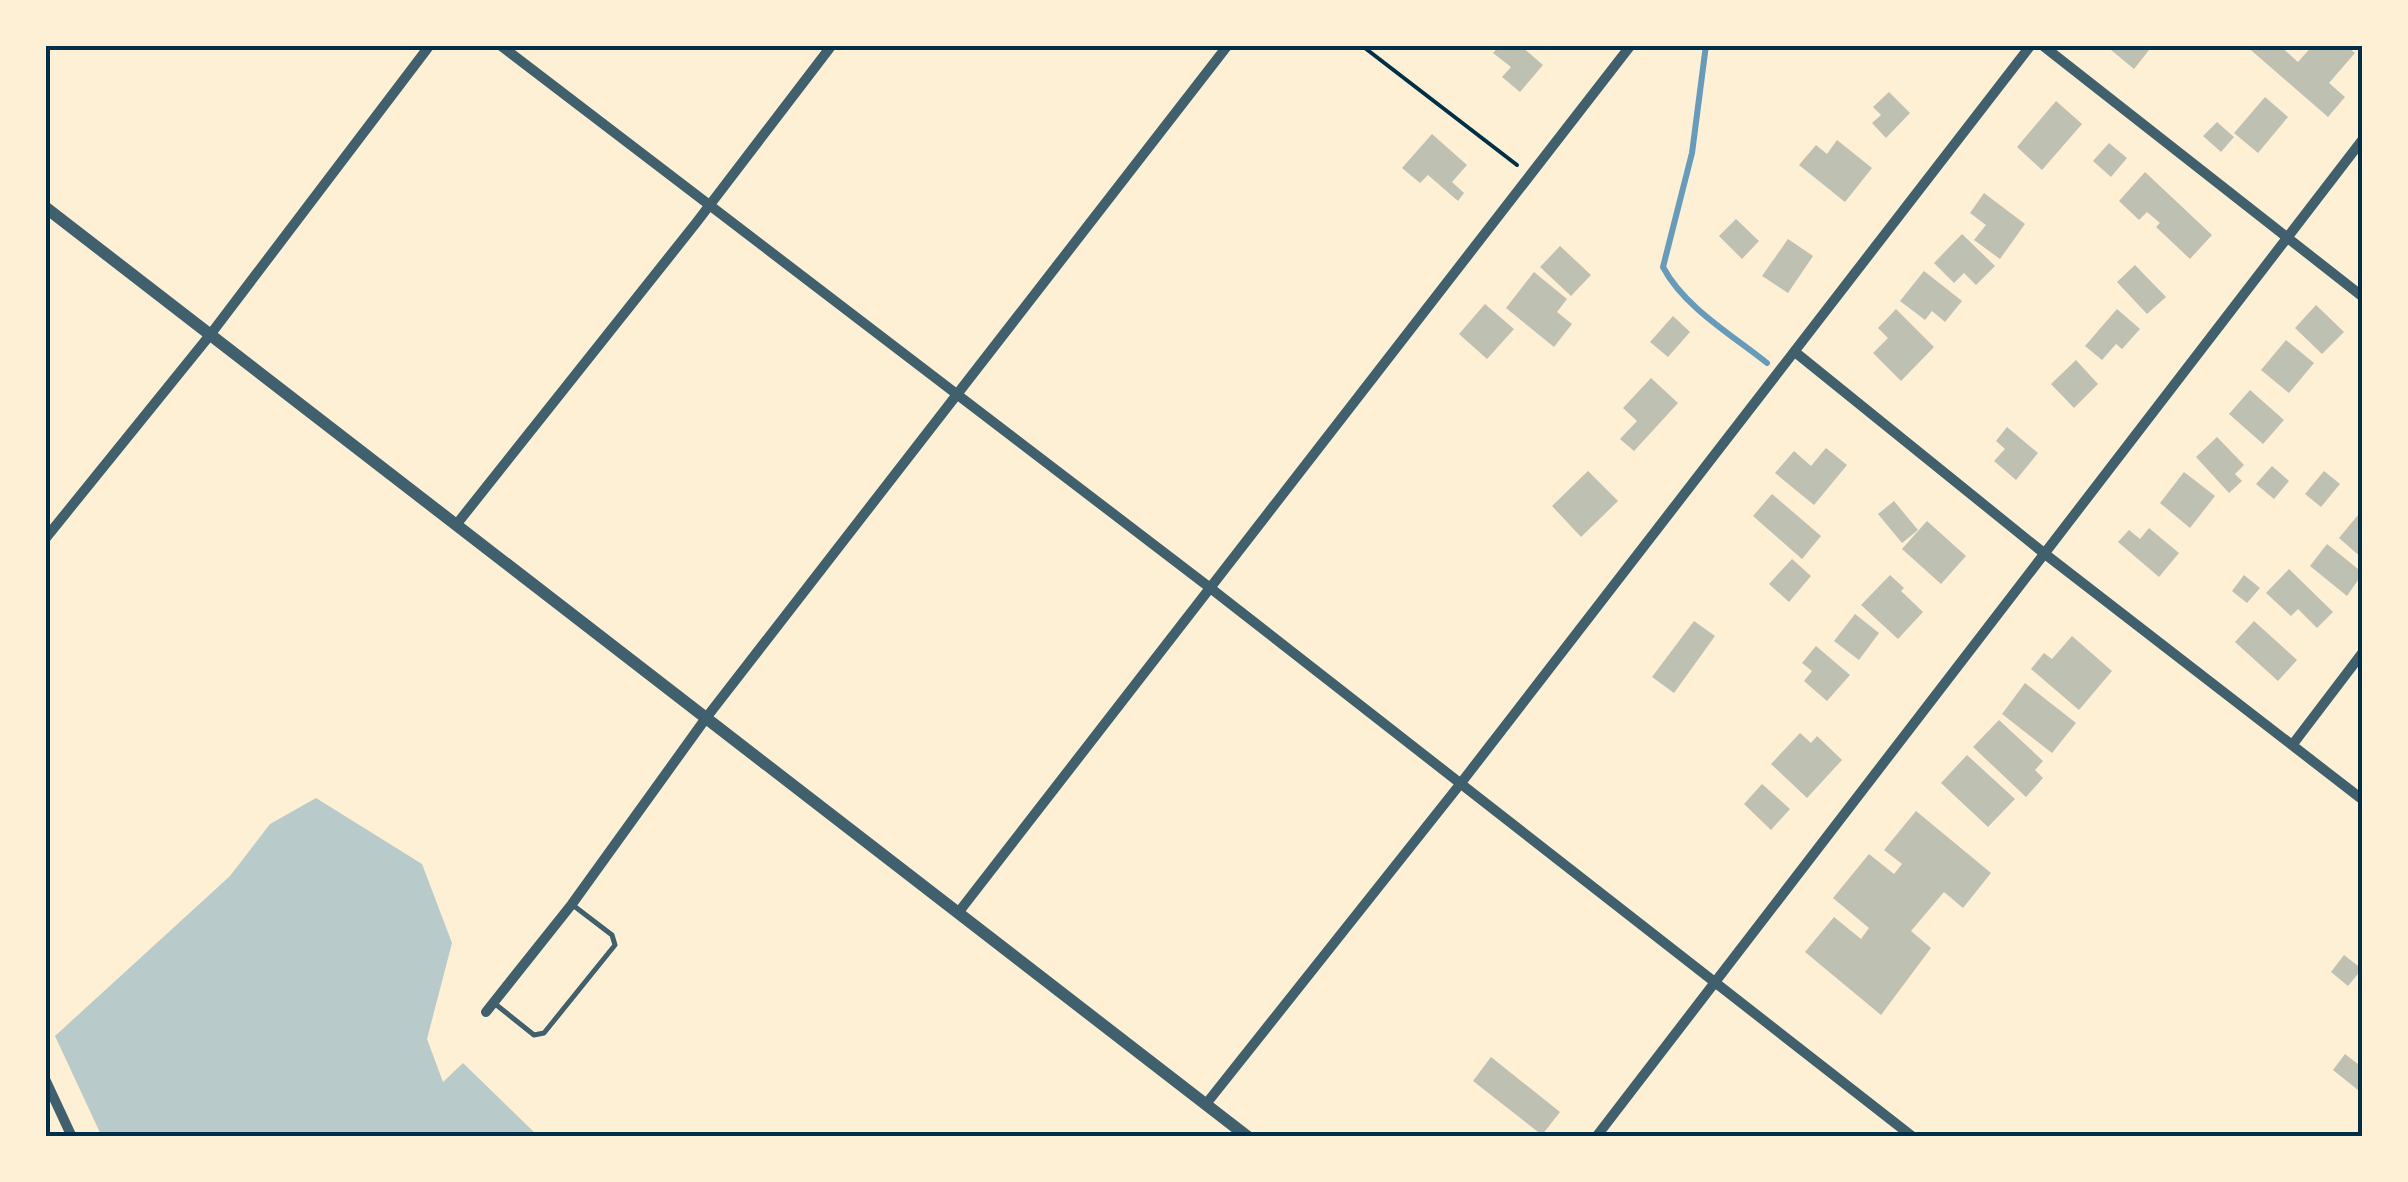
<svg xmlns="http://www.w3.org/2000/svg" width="2408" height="1182" font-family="Arial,sans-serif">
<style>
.green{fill:#b9caca}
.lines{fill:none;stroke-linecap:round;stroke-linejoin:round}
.stream{stroke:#669bbc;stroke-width:6}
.building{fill:#bec0b2}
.path{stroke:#003049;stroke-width:4}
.service{stroke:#3f606c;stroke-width:5}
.minor{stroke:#3f606c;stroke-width:10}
.tertiary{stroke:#3f606c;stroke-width:12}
.neatline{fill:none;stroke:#003049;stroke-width:4}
</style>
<rect width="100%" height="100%" fill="#fdf0d5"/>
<path class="green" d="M316,798L422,864L452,943L427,1039L443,1082L463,1063L539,1137H427L422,1134L420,1137H102L55,1036L230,876L270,824Z"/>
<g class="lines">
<path class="stream" d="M1706,45L1692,153L1663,267C1684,307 1732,335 1767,363"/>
</g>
<path class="building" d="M1500,45H1520L1543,65L1520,92L1502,77L1511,67L1493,53Z
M2105,45H2153L2134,69Z
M2245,45H2279L2298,62L2313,45H2345L2355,53L2329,83L2345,97L2328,117Z
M1889,92L1910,113L1886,138L1872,123L1881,115L1873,107Z
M2265,97L2288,117L2258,153L2234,133Z
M2056,101L2082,124L2042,170L2017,147Z
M2217,122L2234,137L2221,152L2203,136Z
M1432,134L1467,165L1452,182L1464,193L1458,201L1428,175L1420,183L1402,168Z
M1837,140L1872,168L1845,202L1799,165L1816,145L1827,154Z
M2109,143L2127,158L2111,177L2093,161Z
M2145,172L2212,235L2190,259L2156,227L2160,223L2147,212L2139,220L2119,201Z
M1984,193L2025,224L2000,259L1974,240L1986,225L1970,213Z
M1736,219L1759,241L1742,259L1719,236Z
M1962,234L1995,266L1976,285L1964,273L1954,283L1934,263Z
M1788,239L1813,256L1788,293L1762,276Z
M1560,246L1591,275L1571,296L1540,267Z
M2135,265L2166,297L2147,314L2117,282Z
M1924,271L1962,301L1945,322L1932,311L1925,320L1900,301Z
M1534,272L1567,299L1557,312L1572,324L1554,347L1506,308Z
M1485,304L1514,329L1487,359L1459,334Z
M2316,305L2344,332L2322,354L2295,328Z
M1896,309L1934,347L1901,381L1873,353L1888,338L1878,328Z
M2117,309L2140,329L2122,349L2116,344L2102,360L2085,346Z
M1673,316L1690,332L1668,357L1650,342Z
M2286,340L2314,363L2289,393L2261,370Z
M2076,360L2098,384L2074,408L2051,384Z
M1651,378L1678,403L1634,451L1620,439L1637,421L1623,408Z
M2250,390L2284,420L2263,444L2229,414Z
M2007,427L2038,453L2016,480L1994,461L2005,449L1996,441Z
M2217,437L2244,465L2235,474L2242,481L2229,493L2196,457Z
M1826,448L1847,465L1814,505L1775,473L1794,451L1811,466Z
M2272,466L2289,481L2274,499L2256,484Z
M1588,471L1618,501L1581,537L1552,506Z
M2324,471L2340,484L2321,507L2305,494Z
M2184,472L2215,496L2190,528L2160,503Z
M1772,494L1821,536L1802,559L1753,516Z
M1894,501L1918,530L1902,543L1878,514Z
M2363,509V559L2339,538Z
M1927,521L1966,556L1941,584L1902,549Z
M2149,528L2179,553L2159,577L2118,542L2129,530L2140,539Z
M2327,544L2363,573L2347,596L2310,566Z
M1792,559L1811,576L1789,602L1769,584Z
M2289,569L2333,612L2317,628L2298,609L2291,616L2266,593Z
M1890,575L1904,588L1901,591L1923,612L1898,639L1861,605Z
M2244,575L2260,588L2247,603L2232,591Z
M1855,614L1879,633L1859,660L1834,641Z
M1694,621L1715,636L1674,693L1652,677Z
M2254,621L2297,660L2278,681L2235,642Z
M2072,636L2112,671L2079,710L2031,669L2044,653L2052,659Z
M1816,646L1850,675L1827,701L1804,681L1812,671L1802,663Z
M2025,683L2076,723L2052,753L2002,714Z
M1999,720L2043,761L2035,770L2043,778L2026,797L1973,747Z
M1800,733L1811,743L1817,736L1842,760L1807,798L1771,764Z
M1967,755L2015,799L1988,827L1941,783Z
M1762,784L1790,809L1771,830L1744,804Z
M1916,811L1991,873L1963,908L1944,892L1911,931L1931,948L1881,1015L1805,952L1834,917L1861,939L1869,928L1833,898L1869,854L1894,874L1902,864L1884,850Z
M2344,955L2362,969L2348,986L2331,972Z
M2345,1054L2363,1068V1084L2358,1090L2333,1070Z
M1491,1057L1560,1112L1542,1135L1473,1081Z"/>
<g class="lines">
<path class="path" d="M1361,45L1517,165"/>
<path class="service" d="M494,1003L534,1035L544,1033L615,945L612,935L574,906"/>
<path class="minor" d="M500,45L1209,587L1913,1137
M2042,45L2363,297
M1795,352L2045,554L2363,800
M456,525L696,223L832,45
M45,539L210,335L430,45
M2293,744L2363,652
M958,913L1631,45
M486,1012L572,904L706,718L1228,45
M45,1079L72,1137
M1206,1104L1461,783L2031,45
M1596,1137L2363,139"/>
<path class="tertiary" d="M45,207L1248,1137"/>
</g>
<rect width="2408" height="1182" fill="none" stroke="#fdf0d5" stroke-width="95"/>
<rect x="48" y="48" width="2312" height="1086" class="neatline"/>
</svg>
